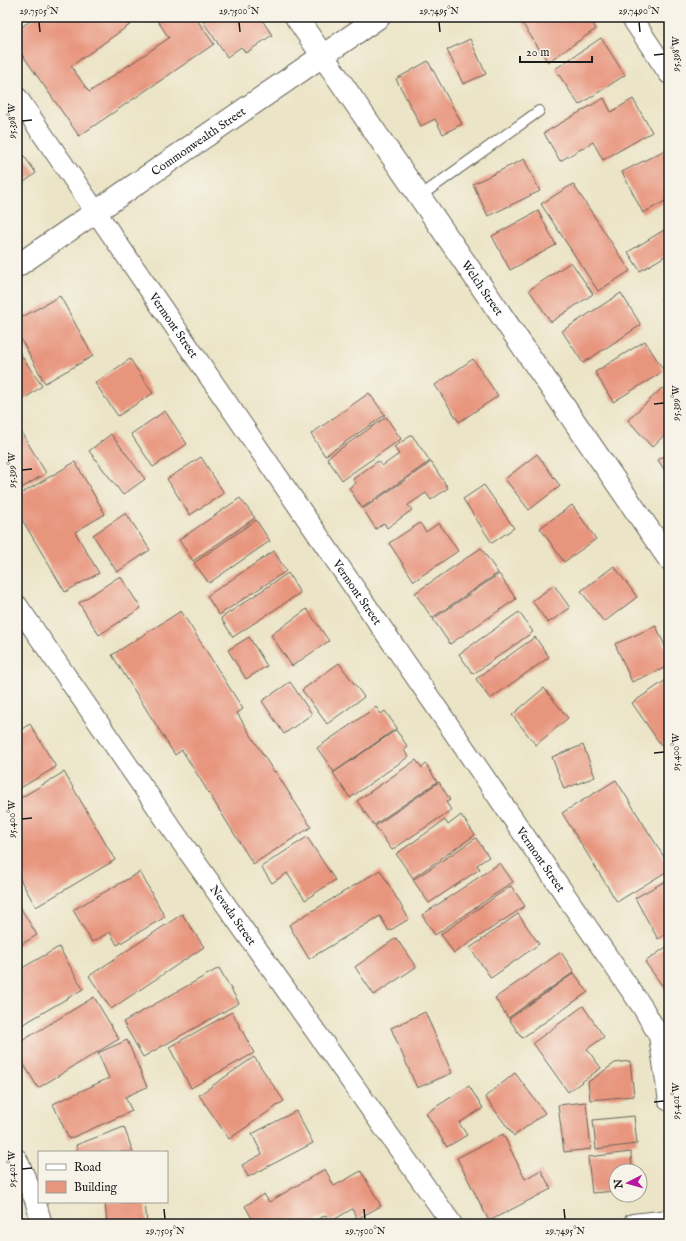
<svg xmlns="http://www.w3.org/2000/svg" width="686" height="1241" font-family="'IM FELL English',serif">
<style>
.building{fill:#e8957e}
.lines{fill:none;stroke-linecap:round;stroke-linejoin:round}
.lane-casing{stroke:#646258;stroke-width:12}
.street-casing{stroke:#646258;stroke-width:22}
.secondary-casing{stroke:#646258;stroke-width:24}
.lane{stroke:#fff;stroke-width:10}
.street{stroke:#fff;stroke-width:20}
.secondary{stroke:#fff;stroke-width:22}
.ticks{fill:none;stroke:#1c1c1c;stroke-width:1.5}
.labels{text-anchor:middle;stroke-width:3;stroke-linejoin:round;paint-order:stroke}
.street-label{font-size:12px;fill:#1c1c1c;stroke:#f7f3e8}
.neatline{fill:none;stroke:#1c1c1c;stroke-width:1.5}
.ticks-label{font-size:10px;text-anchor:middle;fill:#1c1c1c}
</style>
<rect width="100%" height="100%" fill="#f7f3e8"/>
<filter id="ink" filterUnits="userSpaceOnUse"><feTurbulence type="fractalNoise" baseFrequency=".025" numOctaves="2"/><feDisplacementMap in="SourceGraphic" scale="8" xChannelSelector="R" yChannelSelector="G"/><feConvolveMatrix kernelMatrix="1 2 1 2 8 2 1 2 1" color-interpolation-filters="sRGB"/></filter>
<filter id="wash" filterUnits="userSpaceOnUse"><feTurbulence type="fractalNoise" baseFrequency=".012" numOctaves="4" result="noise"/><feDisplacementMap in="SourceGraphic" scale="16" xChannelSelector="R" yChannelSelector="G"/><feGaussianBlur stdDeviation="0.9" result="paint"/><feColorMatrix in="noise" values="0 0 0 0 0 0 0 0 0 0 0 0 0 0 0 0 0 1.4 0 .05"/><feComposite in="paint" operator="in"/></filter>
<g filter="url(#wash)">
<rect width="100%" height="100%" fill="#ebe4c6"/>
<g id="blocks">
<path class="building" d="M36,17H141L71,66L89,92L169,38L155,17H195L214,44L79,136L17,47V30Z
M200,17H260L272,35L246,53L241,47L227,57Z
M518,17H589L596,29L548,62Z
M601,38L625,75L579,105L555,69Z
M470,39L486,74L463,84L447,50Z
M428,61L462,124L443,134L435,119L421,126L396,79Z
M604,98L611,112L633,99L652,132L603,160L593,142L560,161L544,133Z
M17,146L36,173L19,186L17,182Z
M667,149L669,154V199L643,213L622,172Z
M524,159L540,191L488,216L473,184Z
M573,184L630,271L598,291L541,204Z
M538,211L556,245L510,270L492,236Z
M669,227V258L667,255L640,271L628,252Z
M571,262L593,294L551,322L529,290Z
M621,293L641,325L583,363L562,331Z
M60,296L93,356L45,383L17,332V320Z
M669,297V314L662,302Z
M645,341L664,371L613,402L595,372Z
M17,349L42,386L17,404Z
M130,359L153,393L118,416L95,383Z
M473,359L498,396L459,422L435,385Z
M662,388L669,395V431L652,447L628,420Z
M369,393L385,415L325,456L311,434Z
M165,411L187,444L153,467L131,434Z
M386,417L401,439L342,480L327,458Z
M17,425L46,473L17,491Z
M111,434L145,479L123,495L89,451Z
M412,435L430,461L362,508L349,488L356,483L353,479L378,461L382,466L399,454L394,447Z
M669,453V477L658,460Z
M537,454L560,486L529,510L505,479Z
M201,457L224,493L190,515L167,479Z
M75,462L105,514L75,532L99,573L65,592L17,511V496Z
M431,462L448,488L431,500L426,493L408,505L412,510L387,528L384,523L376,529L363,509Z
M484,485L514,528L492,543L463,499Z
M240,498L255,518L193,561L179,540Z
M572,505L596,539L564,562L540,528Z
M126,513L150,550L117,572L93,535Z
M256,520L270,541L209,583L194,563Z
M420,523L426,532L439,523L458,551L414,581L389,543Z
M481,548L498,573L432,618L415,593Z
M274,551L286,571L219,615L207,596Z
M614,566L637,597L604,622L581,591Z
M288,573L300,593L233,637L221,618Z
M499,574L516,599L450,644L433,619Z
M120,576L141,608L99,635L79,603Z
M554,585L570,608L548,623L532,601Z
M307,609L329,641L292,666L271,635Z
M181,611L243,709L237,713L274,772L275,771L311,827L253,864L182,750L175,755L112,655Z
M519,612L533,632L473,674L459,654Z
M656,626L669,655V666L632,682L615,644Z
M249,637L267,666L246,679L228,650Z
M535,637L549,657L490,699L476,679Z
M339,663L364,697L327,724L302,690Z
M669,678V740L661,745L632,703Z
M290,682L312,714L284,734L262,701Z
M544,688L568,718L536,745L512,715Z
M376,707L381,714L385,711L397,728L334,772L317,748Z
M30,724L56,767L17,790V732Z
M396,730L408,747L404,750L408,757L350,798L333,773Z
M583,745L595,777L564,789L552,757Z
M416,760L422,768L426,764L437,782L374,825L357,801Z
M64,772L115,860L36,907L17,874V800Z
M616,780L669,865V870L617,902L562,813Z
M439,782L450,800L446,802L451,810L392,850L375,826Z
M461,815L475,835L413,878L396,854L445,820L448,825Z
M307,837L335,880L305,900L287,873L272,883L261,867Z
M476,838L489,857L477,865L480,869L429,903L413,880Z
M500,863L513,882L435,935L422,915Z
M380,870L409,919L389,931L380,916L309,959L289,925Z
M140,872L165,917L117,945L110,932L92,942L73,910Z
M669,879V932L658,939L635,898Z
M511,886L525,906L454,953L441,934Z
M17,902L37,935L17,947Z
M182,914L204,947L111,1009L89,976Z
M518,914L539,944L491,978L470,948Z
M396,938L416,967L374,995L355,967Z
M669,945V995L645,962Z
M59,947L83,989L17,1028V971Z
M561,952L574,972L508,1018L495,998Z
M219,968L239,1003L143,1057L123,1022Z
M574,973L588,992L522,1038L509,1019Z
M94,997L119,1039L38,1088L17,1053V1044Z
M583,1006L604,1037L587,1049L601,1068L568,1092L533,1043Z
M232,1012L254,1053L191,1088L169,1047Z
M425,1012L452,1073L417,1088L391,1028Z
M127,1040L147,1087L125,1097L132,1111L69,1139L53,1104L109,1078L98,1053Z
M254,1057L284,1101L229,1139L199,1095Z
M630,1061L634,1096L590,1100L588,1082L615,1063Z
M515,1073L545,1113L514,1136L485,1097Z
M469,1086L483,1108L459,1123L467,1135L447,1147L426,1113Z
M586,1102L591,1149L564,1152L558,1105Z
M296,1111L313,1143L248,1177L242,1165L262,1154L252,1134Z
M634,1116L637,1144L596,1149L593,1120Z
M124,1127L133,1152H78L76,1145Z
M503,1134L525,1179L541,1170L551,1189L489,1221L457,1158Z
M631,1152L632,1171H616V1191L592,1193L588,1157Z
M325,1169L334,1186L361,1171L381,1206L357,1219L352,1209L330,1222L326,1215L310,1224H300L297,1220L291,1224H255L245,1206L264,1194L269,1202Z
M105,1202H145L147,1224H107Z"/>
</g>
</g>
<g filter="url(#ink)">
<use href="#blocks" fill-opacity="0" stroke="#646258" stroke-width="1"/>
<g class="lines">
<defs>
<path id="lane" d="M419,197L539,111"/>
<g id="street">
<path d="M631,17L669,74"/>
<path id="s1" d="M17,97L643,1008L659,1036L669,1101"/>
<path id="s2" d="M17,605L170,826L452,1224"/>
<path d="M17,1159L35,1200L42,1224"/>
<path d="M633,1224L669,1220"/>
</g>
<g id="secondary">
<path id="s3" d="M296,17L669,559"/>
<path id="s4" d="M17,266L379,17"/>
</g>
</defs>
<use href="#lane" class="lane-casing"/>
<use href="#street" class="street-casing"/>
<use href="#secondary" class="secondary-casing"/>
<use href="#lane" class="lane"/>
<use href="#street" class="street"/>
<use href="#secondary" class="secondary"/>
</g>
</g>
<path class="ticks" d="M39,22L40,32M239,22L240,32M439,22L440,32M639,22L640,32M654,55L664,54M22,121L32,120M654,404L664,403M22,470L32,469M654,753L664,752M22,819L32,818M654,1102L664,1101M22,1169L32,1168M164,1209L165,1219M364,1209L365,1219M564,1209L565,1219"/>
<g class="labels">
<g class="street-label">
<text dy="4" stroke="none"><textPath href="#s4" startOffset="220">Commonwealth Street</textPath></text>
<text dy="4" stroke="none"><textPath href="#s3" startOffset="329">Welch Street</textPath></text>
<text dy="4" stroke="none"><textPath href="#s1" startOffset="277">Vermont Street</textPath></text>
<text dy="4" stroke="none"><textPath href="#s1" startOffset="601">Vermont Street</textPath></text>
<text dy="4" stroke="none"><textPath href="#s1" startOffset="925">Vermont Street</textPath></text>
<text dy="4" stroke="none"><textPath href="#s2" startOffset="378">Nevada Street</textPath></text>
</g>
</g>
<rect width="686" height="1241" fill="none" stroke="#f7f3e8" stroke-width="44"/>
<rect x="38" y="1151" width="130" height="52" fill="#f7f3e8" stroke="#9f9d96"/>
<rect x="46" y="1164" width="20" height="6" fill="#ffffff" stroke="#9f9d96"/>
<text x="74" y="1171" font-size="12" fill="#1c1c1c">Road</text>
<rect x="46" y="1181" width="20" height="12" fill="#e8957e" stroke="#9f9d96"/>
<text x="74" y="1191" font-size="12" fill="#1c1c1c">Building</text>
<g transform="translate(628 1183) rotate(264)"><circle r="19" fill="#f7f3e8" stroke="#9f9d96"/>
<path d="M0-3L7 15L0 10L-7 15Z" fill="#b5179e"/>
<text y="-6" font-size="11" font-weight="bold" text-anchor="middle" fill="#1c1c1c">N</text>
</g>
<path d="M520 56v6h72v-6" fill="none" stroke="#1c1c1c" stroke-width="2"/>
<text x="526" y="56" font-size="12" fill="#1c1c1c" stroke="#f7f3e8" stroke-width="3" paint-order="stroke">20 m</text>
<rect x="22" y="22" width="642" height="1197" class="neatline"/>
<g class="ticks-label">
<text x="39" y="14">29.7505°N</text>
<text x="239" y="14">29.7500°N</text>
<text x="439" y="14">29.7495°N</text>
<text x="639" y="14">29.7490°N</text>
<text transform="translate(675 54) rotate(-90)" y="4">95.398°W</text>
<text transform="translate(11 121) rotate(-90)" y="4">95.398°W</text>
<text transform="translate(675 403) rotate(-90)" y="4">95.399°W</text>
<text transform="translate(11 470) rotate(-90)" y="4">95.399°W</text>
<text transform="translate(675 752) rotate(-90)" y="4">95.400°W</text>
<text transform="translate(11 819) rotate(-90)" y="4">95.400°W</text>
<text transform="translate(675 1101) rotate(-90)" y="4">95.401°W</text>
<text transform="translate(11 1169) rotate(-90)" y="4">95.401°W</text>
<text x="165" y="1234">29.7505°N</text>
<text x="365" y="1234">29.7500°N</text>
<text x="565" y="1234">29.7495°N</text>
</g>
</svg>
